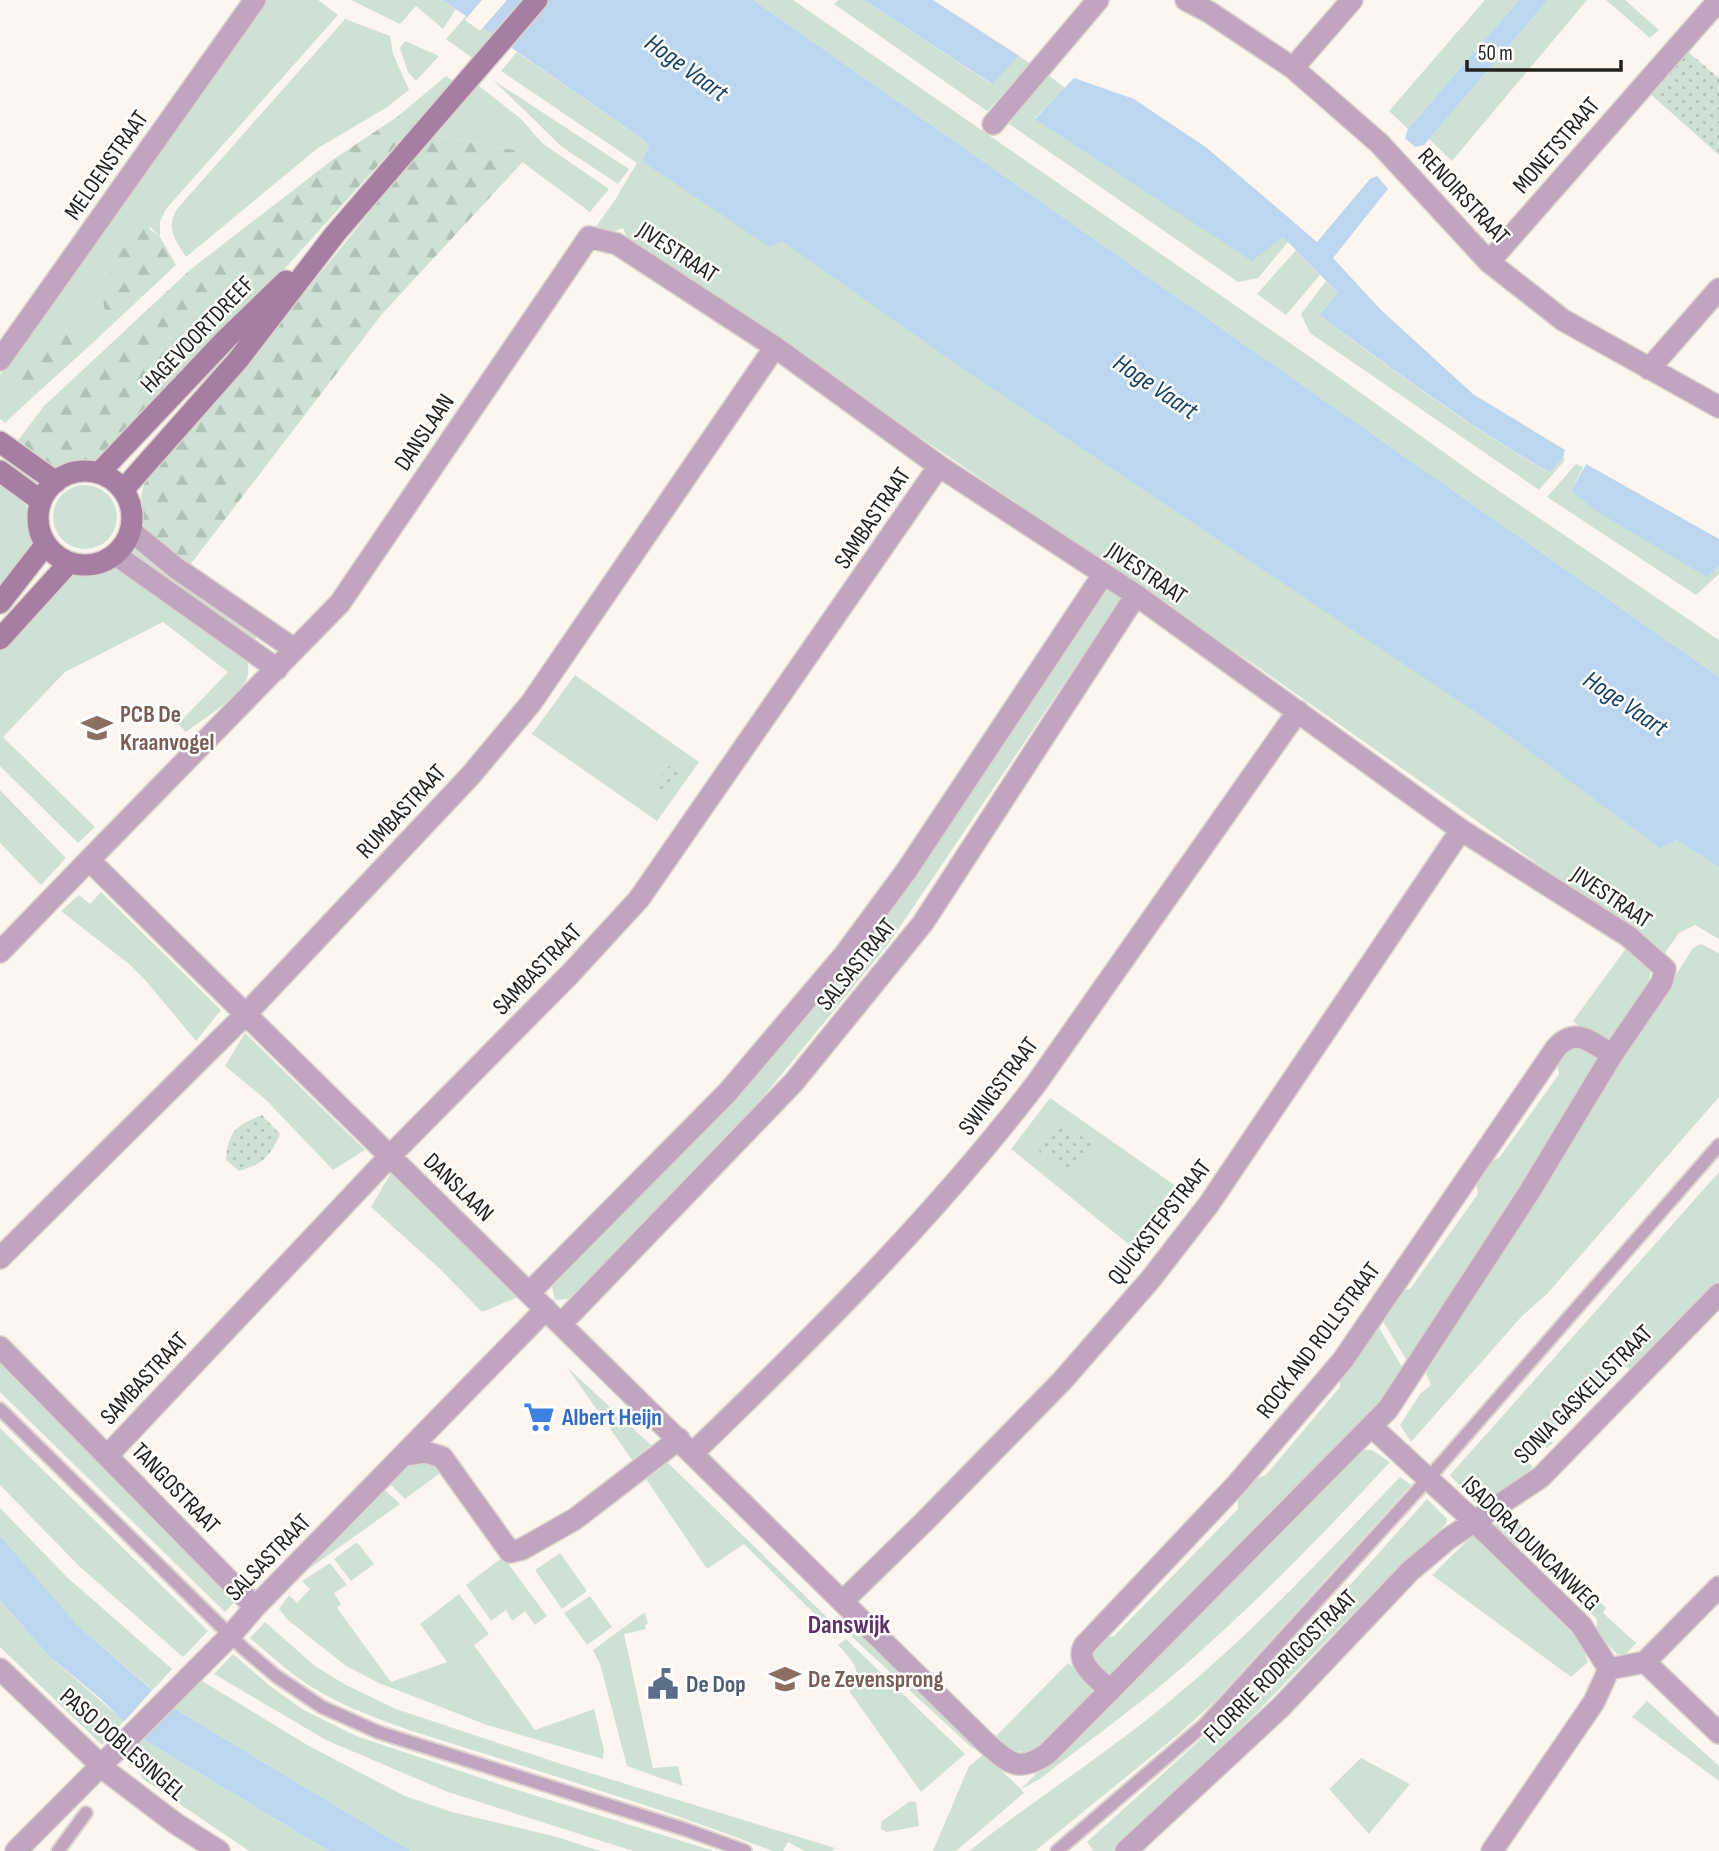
<svg xmlns="http://www.w3.org/2000/svg" width="1719" height="1851" font-family="'Sofia Sans Condensed',sans-serif">
<style>
.grass{fill:#cde2d5}
.forest{fill:url(#forest-firs)}
.park{fill:url(#park-dots)}
.water{fill:#bbd6ee}
.pier{fill:#fef5ee}
.lines{fill:none;stroke-linecap:round;stroke-linejoin:round}
.lane-casing{stroke:#dbd3cd;stroke-width:16}
.street-casing{stroke:#dbd3cd;stroke-width:24}
.secondary-casing{stroke:#dbd3cd;stroke-width:24}
.lane{stroke:#c1a5be;stroke-width:12}
.street{stroke:#c1a5be;stroke-width:21}
.secondary{stroke:#a67ea2;stroke-width:21}
.labels{text-anchor:middle;stroke-width:5;stroke-linejoin:round;paint-order:stroke}
.street-label{font-size:24px;fill:#23201d;stroke:#fff}
.education-label{font-size:24px;font-weight:bold;fill:#785e54;stroke:#fff;text-anchor:start}
.shop-label{font-size:24px;font-weight:bold;fill:#366cbe;stroke:#fff;text-anchor:start}
.service-label{font-size:24px;font-weight:bold;fill:#4e5e75;stroke:#fff;text-anchor:start}
.water-label{font-size:26px;font-style:italic;fill:#164162;stroke:#fff}
.neighbourhood-label{font-size:26px;font-weight:bold;fill:#5c3268;stroke:#fff}
</style>
<defs>
<pattern id="forest-firs" width="22" height="20" patternUnits="userSpaceOnUse" patternTransform="scale(1.75)"><rect width="22" height="20" fill="#cde2d5"/><path d="M5 1l3.5 6h-7zM16 11l3.5 6h-7z" fill="#b0c2b6"/></pattern>
<pattern id="park-dots" width="8" height="8" patternUnits="userSpaceOnUse" patternTransform="scale(1.75)"><rect width="8" height="8" fill="#cde2d5"/><path d="M2 2h.1M6 6h.1" fill="none" stroke="#b0c2b6" stroke-width="1.8" stroke-linecap="round"/></pattern>
</defs>
<rect width="100%" height="100%" fill="#fef5ee"/>
<path class="grass" d="M262,0H318L338,15L166,209L160,222V237L150,227L104,308L114,323L85,350L73,327L67,324L31,393L35,395L5,423L0,419V375Z
M351,0H443L456,9L443,29L416,6L400,24Z
M753,0H793L1326,368L1477,476L1719,640V677Z
M838,0H864L991,84L1019,56L1031,64L987,111L834,4Z
M1485,0H1519L1408,129L1389,111Z
M1548,0H1587L1452,161L1429,139Z
M1606,0H1625L1659,30L1650,38Z
M466,16L507,45L486,68L446,39Z
M345,19L390,36L393,54L409,90L386,108L318,148L186,257C176,241 165,228 177,209Z
M405,41L439,56L416,81L408,72L400,48Z
M517,52L644,140L649,146L643,159L778,242L781,240L1493,724L1660,847L1677,840L1719,867V939L1695,925L1679,933L1662,957L1643,938L1255,665L627,238L623,228L607,234L596,233L595,228L615,200L637,163L501,71Z
M1048,75L1065,88L1035,118L1283,236L1288,242L1258,278L1238,282L1009,124Z
M493,80L629,169L618,184L562,147Z
M474,82L521,119L542,143L609,189L590,212L522,162L530,153L432,135Z
M1296,250L1320,275L1286,315L1257,294Z
M1326,281L1338,293L1319,315C1394,371 1468,426 1548,472L1563,458L1565,460L1539,490L1310,333L1301,314Z
M1576,464L1583,467L1571,491L1707,576L1719,566V574L1696,595L1547,497Z
M0,478C31,506 30,506 33,548L0,586Z
M53 517a32 32 0 1 1 64 0a32 32 0 1 1-64 0Z
M135,548L257,633V637L253,640L130,554Z
M117,568L248,661C248,667 249,673 247,678C241,696 202,720 186,732L178,724L228,672L163,622L65,672L3,737L95,827L78,843L0,766V647L70,574L99,572Z
M1104,587L1121,599L889,943L764,1096L574,1296L568,1299L555,1300L552,1287L749,1082Z
M575,675L699,762L657,821L532,734Z
M0,790L66,858L41,885L0,843Z
M101,892L221,1010L196,1041L146,981L129,964L61,911L79,895L90,904Z
M1701,944L1719,953V1097L1547,1294L1523,1315L1411,1442L1400,1425L1420,1394L1431,1385L1426,1373L1623,1057L1693,948Z
M1627,947C1641,957 1654,963 1649,981L1615,1039C1599,1045 1586,1031 1573,1021Z
M245,1033L365,1150L333,1170L266,1100L225,1066Z
M1577,1045L1591,1053L1596,1060L1594,1066L1409,1364L1382,1320L1403,1290L1410,1289L1478,1194L1476,1182L1491,1161L1499,1158L1559,1074L1557,1064L1569,1048Z
M1050,1098L1183,1191L1137,1251L1011,1149Z
M1719,1172V1287L1635,1373L1620,1363L1547,1437L1553,1443L1547,1448L1538,1440L1523,1456L1533,1467L1507,1489L1482,1505L1472,1500L1450,1475Z
M391,1173L518,1297L482,1312L439,1268L371,1207Z
M1378,1326L1405,1372L1384,1400L1114,1671L1109,1674L1102,1672L1091,1658C1095,1646 1101,1638 1114,1636L1238,1509V1496L1257,1478L1266,1475L1340,1387V1375Z
M0,1357L86,1446L87,1452L102,1459L242,1594L225,1612L0,1392Z
M567,1367L651,1445L632,1460Z
M0,1428L208,1631L183,1657L79,1566L0,1485Z
M1359,1450H1372L1390,1462C1320,1538 1248,1611 1170,1678C1128,1713 1083,1745 1040,1779L1021,1789L1024,1793L956,1851H933L969,1766L984,1754L1021,1789Z
M426,1456L444,1470L405,1499L390,1484L413,1462Z
M666,1461L835,1625L830,1629L744,1544L707,1569L646,1479L659,1470Z
M1400,1477L1411,1485L1213,1703L1174,1738L1035,1851H969C1035,1799 1106,1754 1170,1701C1253,1633 1326,1554 1400,1477Z
M385,1490L400,1504L289,1583Z
M1427,1499L1447,1519L1446,1524L1372,1594L1254,1715L1113,1851H1094L1087,1842L1260,1686Z
M0,1508L68,1578L172,1669L153,1690L77,1625L58,1605L0,1536Z
M1505,1510L1606,1608L1603,1613L1636,1643L1625,1655L1617,1654L1597,1633V1619L1521,1545L1508,1544L1496,1531L1495,1518Z
M1473,1535L1580,1641L1588,1662L1571,1677L1432,1575Z
M357,1542L374,1564L351,1581L334,1559Z
M560,1553L587,1591L562,1609L535,1570Z
M503,1557L547,1616L535,1625L525,1611L512,1621L506,1610L491,1621L466,1585Z
M330,1563L347,1585L334,1593L341,1604L337,1608L391,1682L447,1662L420,1624L459,1594L489,1634L474,1645L535,1730L594,1709L604,1750L603,1759L487,1725L379,1683L346,1666L288,1620L279,1609L289,1595L297,1603L310,1589L302,1581Z
M590,1596L612,1627L587,1645L564,1613Z
M0,1600L49,1656L124,1721L102,1745L0,1647Z
M645,1612L648,1624L645,1625L646,1629L624,1634L653,1768L678,1766L683,1786L627,1766L600,1664L593,1650Z
M265,1622L315,1666L346,1685L396,1709L564,1765L835,1848L832,1851H805L788,1842L783,1851H772C683,1816 592,1788 501,1759C440,1739 378,1724 322,1693C295,1679 273,1657 250,1638Z
M858,1631L979,1744L973,1749L851,1636Z
M846,1639L965,1754L921,1792L849,1691C868,1676 850,1658 838,1645Z
M233,1654L270,1686L302,1709L356,1736L511,1788L714,1851H633L448,1792L326,1740L214,1674Z
M1068,1663C1080,1672 1097,1681 1090,1697L1038,1749L1027,1753L1007,1749L996,1736Z
M199,1679L309,1746L405,1796L452,1812L557,1837L600,1851H411L172,1707Z
M1647,1701L1719,1766V1781L1632,1717Z
M141,1738L329,1851H249L143,1779L128,1751Z
M1361,1758L1410,1784L1369,1834L1329,1789Z
M910,1801L916,1802L919,1826L887,1832L881,1829V1822Z"/>
<path class="forest" d="M446,76L454,81L196,367L101,463H86L51,469L16,443L44,406L191,269L331,161L397,117Z
M432,135L531,153L382,314L187,569L145,534L141,496L144,484L290,311Z
M144,225L160,237L176,265L114,323L104,308L103,297L116,253L127,232Z
M67,324L73,327L85,350L35,395L23,387L21,379L52,330Z"/>
<path class="park" d="M1687,51L1719,78V155L1649,93Z
M669,766L681,775L665,796L652,786Z
M262,1115L280,1134C269,1158 264,1163 239,1171L226,1160C228,1131 236,1126 262,1115Z
M1060,1122L1093,1144L1068,1176L1038,1150Z"/>
<path class="water" d="M443,0H753L1719,677V867L1677,840L1660,848L1493,724L962,368L782,241L771,247L768,246L645,163L643,159L649,146L644,140Z
M864,0H933L1019,56L992,84Z
M1519,0H1548L1424,145L1415,147L1405,138L1408,129Z
M1074,78L1134,99L1207,148L1317,242L1370,179L1377,176L1388,189L1333,258L1381,310L1473,394L1565,450L1563,458L1549,472C1468,426 1394,370 1319,315L1338,293L1283,237L1252,261L1035,119Z
M1586,464L1719,539V566L1707,577L1598,512L1571,491Z
M0,1536L77,1625L172,1707L411,1851H329L141,1738L101,1699L49,1656L0,1600Z"/>
<path class="pier" d="M482,0H507L480,31L465,20Z
M155,1687L174,1704L138,1740L122,1724Z"/>
<g class="lines">
<defs>
<path id="lane" d="M0,1409L243,1648L276,1676L322,1707L378,1732L684,1829L745,1851
M58,1851L86,1813
M1057,1851L1205,1724L1427,1480L1719,1145"/>
<path id="street" d="M1186,0L1209,12L1293,68L1379,143L1489,262L1563,320L1719,407
M1293,68L1352,0
M993,124L1098,0
M589,237L617,244L775,347L939,466L1136,595L1461,830L1628,936L1665,969L1662,982L1612,1055L1530,1191L1388,1409L1047,1754C1017,1774 1008,1762 984,1741L89,860L340,603Z
M1489,262L1719,0
M0,360L255,0
M1649,369L1719,289
M131,531L176,568L294,649
M116,555L277,669
M0,952L89,860
M0,1258L245,1015L471,775L531,703L775,347
M530,1292L728,1092L845,954L907,870L1103,575
M562,1323L794,1082L923,923L1136,595
M0,1347L255,1607
M1372,1427L1475,1522L1581,1625L1609,1669
M693,1453C813,1337 934,1217 1036,1084L1298,711
M108,1455L390,1156L570,974L639,899L939,466
M404,1455L425,1452L442,1457L510,1552L522,1549L575,1519L679,1439
M843,1601L924,1522L1062,1381L1150,1280L1209,1204L1461,830
M1645,1662L1719,1587
M0,1669L109,1773L175,1823L219,1851
M1609,1669L1645,1662L1719,1733
M1110,1691C1098,1678 1075,1664 1084,1646L1236,1485L1343,1360L1556,1048C1576,1026 1591,1042 1612,1055
M16,1851L231,1635L255,1607L546,1309
M1126,1851L1281,1707L1410,1571L1448,1539L1541,1477L1719,1294
M1492,1851L1594,1702L1609,1669"/>
<path id="secondary" d="M0,442L56,482
M0,471L41,501
M38 518a47 47 0 1 1 94 0a47 47 0 1 1-94 0Z
M99,473L226,339L286,281
M123,490L238,360L335,234L537,0
M0,603L46,544
M0,639L69,563"/>
</defs>
<use href="#lane" class="lane-casing"/>
<use href="#street" class="street-casing"/>
<use href="#secondary" class="secondary-casing"/>
<use href="#lane" class="lane"/>
<use href="#street" class="street"/>
<use href="#secondary" class="secondary"/>
</g>
<defs>
<symbol id="school-bare" viewBox="-9 -9 18 18"><path d="M0-5L7-2L0 1L-7-2ZM-4 1L0 2.5L4 1V4Q0 6-4 4Z" fill="#8d6e63" stroke="#fff" stroke-width="2.5" paint-order="stroke"/></symbol>
<symbol id="supermarket-bare" viewBox="-9 -9 18 18"><path d="M-6-5.5h2.5l.6 2H6L4.5 2H-2.5L-4.4-4H-6ZM-1.5 3.2a1.3 1.3 0 1 0 .1 0ZM3 3.2a1.3 1.3 0 1 0 .1 0Z" fill="#3f7fe0" stroke="#fff" stroke-width="2.5" paint-order="stroke"/></symbol>
<symbol id="civic-bare" viewBox="-9 -9 18 18"><path d="M-.6-6.5H3V-4.5H.6V-3L4-1V1h2V6H-6V1h2V-1L-.6-3ZM-1.2 2.5V6h2.4V2.5Z" fill="#5c6f8a" stroke="#fff" stroke-width="2.5" paint-order="stroke"/></symbol>
</defs>
<g fill-rule="evenodd">
<use href="#school-bare" x="75" y="706" width="44" height="44"/>
<use href="#supermarket-bare" x="517" y="1395" width="44" height="44"/>
<use href="#school-bare" x="763" y="1657" width="44" height="44"/>
<use href="#civic-bare" x="641" y="1662" width="44" height="44"/>
</g>
<g class="labels">
<g class="street-label">
<text transform="translate(1556 145) rotate(-49)" y="8">MONETSTRAAT</text>
<text transform="translate(106 165) rotate(-55)" y="8">MELOENSTRAAT</text>
<text transform="translate(1464 196) rotate(47)" y="8">RENOIRSTRAAT</text>
<text transform="translate(678 252) rotate(33)" y="8">JIVESTRAAT</text>
<text transform="translate(197 334) rotate(-46)" y="8">HAGEVOORTDREEF</text>
<text transform="translate(424 432) rotate(-56)" y="8">DANSLAAN</text>
<text transform="translate(872 518) rotate(-56)" y="8">SAMBASTRAAT</text>
<text transform="translate(1147 573) rotate(34)" y="8">JIVESTRAAT</text>
<text transform="translate(401 811) rotate(-47)" y="8">RUMBASTRAAT</text>
<text transform="translate(1612 897) rotate(34)" y="8">JIVESTRAAT</text>
<text transform="translate(856 964) rotate(-51)" y="8">SALSASTRAAT</text>
<text transform="translate(537 969) rotate(-46)" y="8">SAMBASTRAAT</text>
<text transform="translate(998 1086) rotate(-53)" y="8">SWINGSTRAAT</text>
<text transform="translate(459 1187) rotate(44)" y="8">DANSLAAN</text>
<text transform="translate(1159 1222) rotate(-52)" y="8">QUICKSTEPSTRAAT</text>
<text transform="translate(1318 1340) rotate(-53)" y="8">ROCK AND ROLLSTRAAT</text>
<text transform="translate(144 1378) rotate(-47)" y="8">SAMBASTRAAT</text>
<text transform="translate(1583 1394) rotate(-45)" y="8">SONIA GASKELLSTRAAT</text>
<text transform="translate(176 1488) rotate(46)" y="8">TANGOSTRAAT</text>
<text transform="translate(1531 1543) rotate(44)" y="8">ISADORA DUNCANWEG</text>
<text transform="translate(268 1557) rotate(-46)" y="8">SALSASTRAAT</text>
<text transform="translate(1280 1666) rotate(-45)" y="8">FLORRIE RODRIGOSTRAAT</text>
<text transform="translate(123 1744) rotate(41)" y="8">PASO DOBLESINGEL</text>
</g>
<g class="education-label">
<text x="120" y="722">PCB De<tspan x="120" dy="28">Kraanvogel</tspan></text>
<text x="808" y="1687">De Zevensprong</text>
</g>
<g class="shop-label">
<text x="562" y="1425">Albert Heijn</text>
</g>
<g class="service-label">
<text x="686" y="1692">De Dop</text>
</g>
<g class="water-label">
<text transform="translate(687 67) rotate(36)" y="9">Hoge Vaart</text>
<text transform="translate(1156 386) rotate(34)" y="9">Hoge Vaart</text>
<text transform="translate(1626 703) rotate(34)" y="9">Hoge Vaart</text>
</g>
<g class="neighbourhood-label">
<text x="849" y="1633">Danswijk</text>
</g>
</g>
<path d="M1467 60v10h154v-10" fill="none" stroke="#23201d" stroke-width="3.5"/>
<text x="1478" y="60" font-size="21" fill="#23201d" stroke="#ffffff" stroke-width="5" paint-order="stroke">50 m</text>
</svg>
